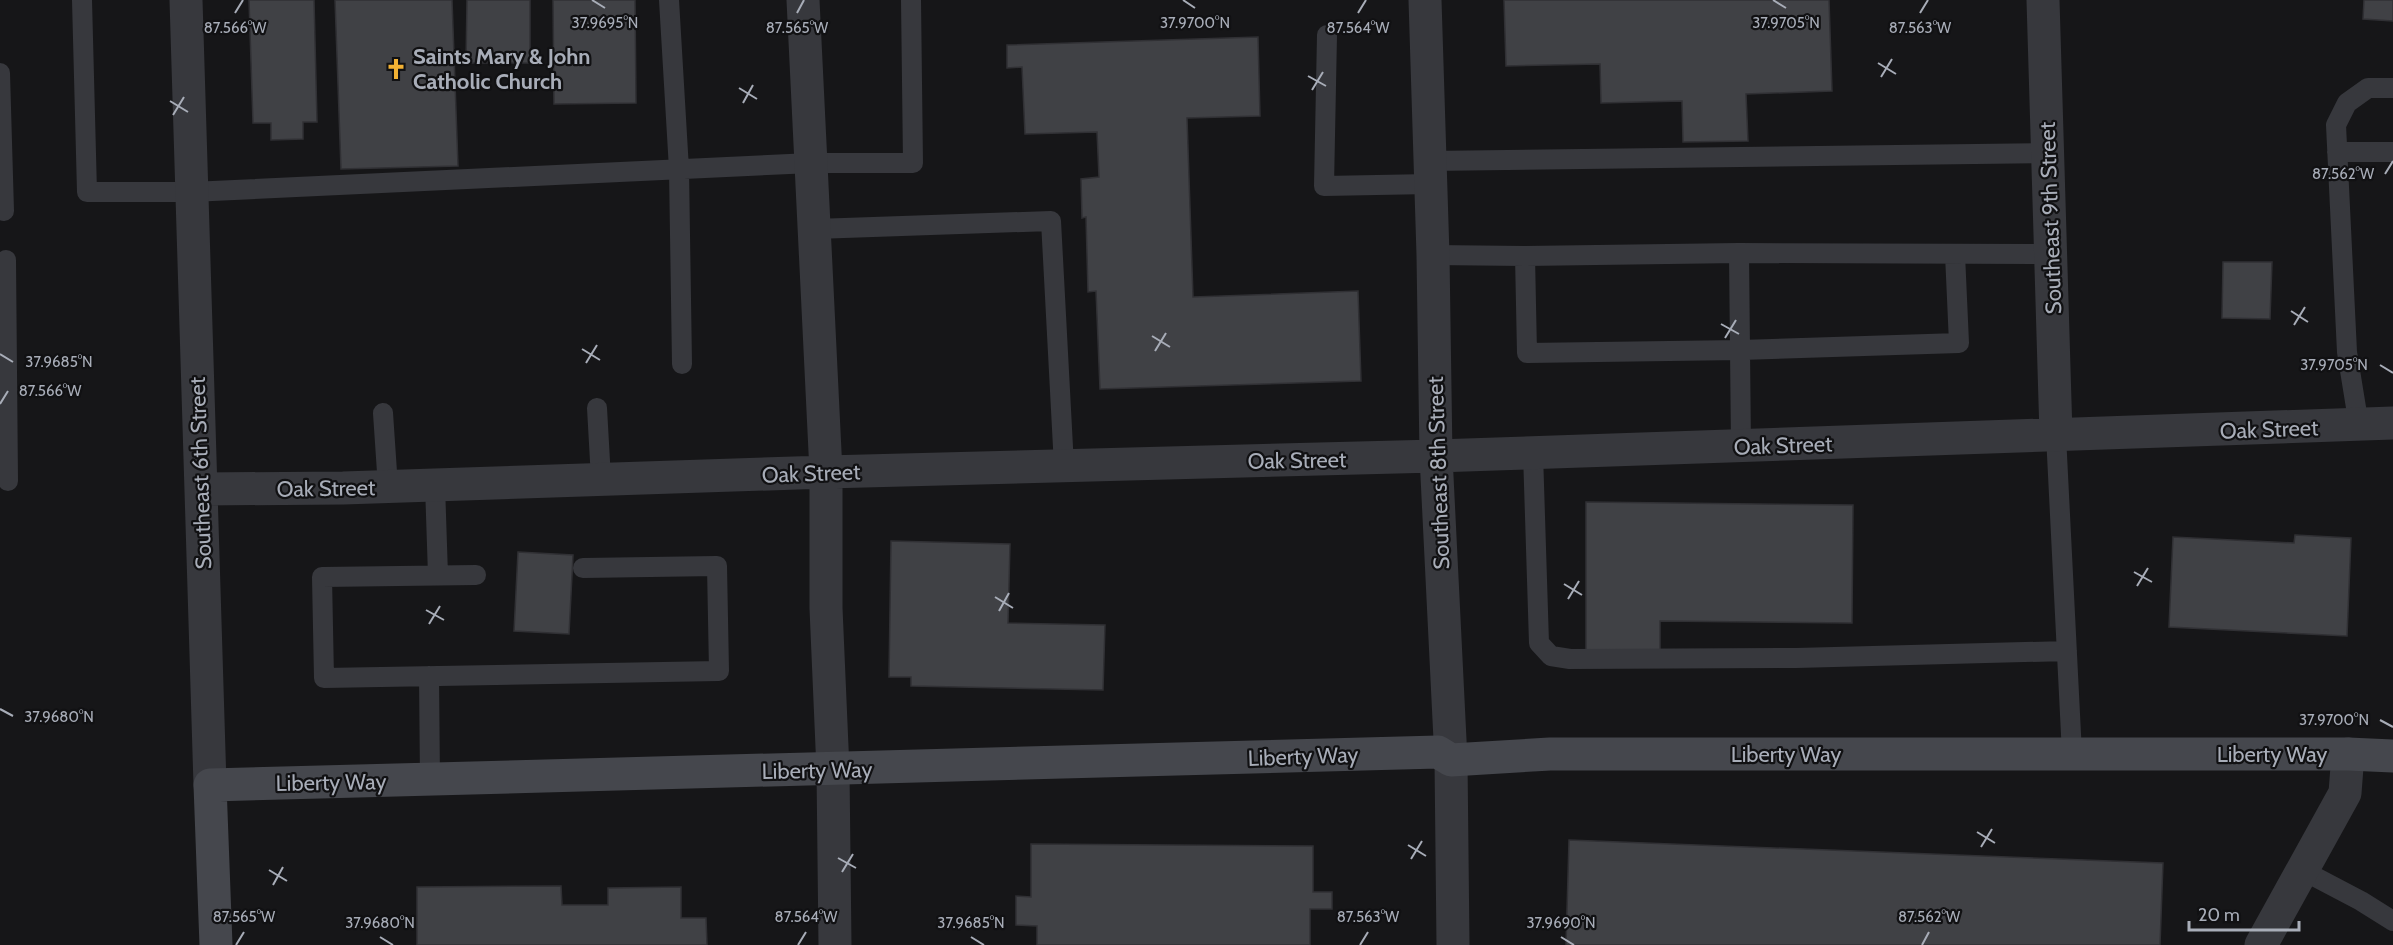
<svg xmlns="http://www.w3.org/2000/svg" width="2393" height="945" font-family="Cabin,sans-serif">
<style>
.building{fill:#404145;stroke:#303034;stroke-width:1.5}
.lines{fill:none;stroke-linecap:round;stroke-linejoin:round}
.lane{stroke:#37383d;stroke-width:20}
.street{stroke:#37383d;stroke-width:33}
.secondary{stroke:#45474d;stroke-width:33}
.ticks{fill:none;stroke:#a8adb8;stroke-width:2}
.labels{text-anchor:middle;stroke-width:4.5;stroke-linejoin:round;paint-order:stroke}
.poi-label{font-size:22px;font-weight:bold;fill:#a8adb8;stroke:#111113;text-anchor:start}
.street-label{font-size:22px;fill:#a8adb8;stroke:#111113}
.ticks-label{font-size:15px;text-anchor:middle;fill:#a8adb8;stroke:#111113;stroke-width:4.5;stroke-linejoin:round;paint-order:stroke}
</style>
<rect width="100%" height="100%" fill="#161618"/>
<path class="building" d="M249,0H314L317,122H303V139L271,140V123H253Z
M335,0H452L458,166L341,169Z
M467,0H530V63H466Z
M553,0H635L636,103L554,104Z
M1504,0H1829L1832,91L1746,94L1748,141L1683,142L1682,101L1601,103L1600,64L1506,66Z
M2364,0H2393V21L2363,19Z
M1258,37L1260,116L1187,118L1193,297L1358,291L1361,381L1100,389L1096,291L1088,292L1086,217L1082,218L1081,179L1099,177L1097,132L1025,134L1022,67L1007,68V45Z
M2223,262H2272L2270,319L2222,318Z
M1586,502L1853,505L1852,623L1660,621V654H1586Z
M2295,535L2351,538L2347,636L2169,627L2173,537L2294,543Z
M891,541L1010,544L1008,623L1105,625L1103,690L911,686V677H889Z
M518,552L573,555L569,634L514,631Z
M1569,840L2163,863L2160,945H1566Z
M1031,844L1313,846V892H1332V909H1310V945H1037V926L1016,925V896L1031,897Z
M561,886L562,905H608V888L681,887V918H706L707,945H417V887Z"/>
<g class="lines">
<path class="lane" d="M82,0L87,192H191L811,163H913L911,0
M669,0L679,169L682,364
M1327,35L1324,186L1430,184
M0,73L4,211
M2337,152H2393
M1430,161L2048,153
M815,229L1051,221L1064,466
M1739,253L1741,446
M1433,255L1525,256L1739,253L2051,254
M1525,256L1527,353L1740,350L1959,343L1955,254
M6,260L8,481
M597,408L601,479
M383,413L388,487
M2359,426L2347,352L2336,125L2347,103L2368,88H2393
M2056,435L2072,754
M1533,453L1539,643L1551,656L1570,659L1796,658L2067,651
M435,485L438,575
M476,575L322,577L324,678L719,671L717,566L583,568
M429,676L430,780
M2302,870L2361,901L2393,921"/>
<path class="street" d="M186,0L210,785
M803,0L826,472V608L833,770L835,945
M1425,0L1433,255L1436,456L1451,760L1453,945
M2043,0L2056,435
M201,489L343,488L826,472L1436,456L2393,423
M2261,945L2345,793L2348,754"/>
<path class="secondary" d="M216,945L210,785L1438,752L1451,760L1550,754H2348L2393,756"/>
</g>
<path class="ticks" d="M592,0L605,8M1183,0L1195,8M1773,0L1786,8M235,13L243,0M797,13L804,0M1358,13L1366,0M1920,13L1928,0M1878,63L1896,74M1308,76L1326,86M1881,77L1892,59M739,88L757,99M1312,90L1323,72M170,101L188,112M743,103L753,85M173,115L184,97M2385,174L2393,161M2291,311L2308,322M1721,324L1739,334M2294,325L2305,307M1152,336L1170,347M1725,338L1736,320M582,349L600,360M1155,351L1166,333M0,354L13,362M586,363L597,345M2380,365L2393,373M0,404L8,391M2134,572L2152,582M1564,584L1582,595M2137,586L2148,568M995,597L1013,608M1568,599L1579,581M426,610L444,620M999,611L1009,593M429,624L440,606M0,709L13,716M2380,720L2393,727M1977,832L1995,843M1408,845L1426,856M1981,847L1992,829M838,858L856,868M1411,859L1422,841M269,870L287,881M842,872L853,854M273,885L283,867M380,937L393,945M971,937L984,945M1561,937L1574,945M236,945L244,932M798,945L806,932M1360,945L1368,932M1922,945L1929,932"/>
<defs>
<symbol id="church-bare" viewBox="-9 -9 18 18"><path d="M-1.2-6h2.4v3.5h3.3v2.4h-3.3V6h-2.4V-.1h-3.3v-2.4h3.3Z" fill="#f2b134" stroke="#111113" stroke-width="2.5" paint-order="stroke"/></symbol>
</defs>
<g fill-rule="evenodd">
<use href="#church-bare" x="381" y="54" width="30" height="30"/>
</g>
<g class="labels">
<g class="poi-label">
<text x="413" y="64">Saints Mary &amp; John<tspan x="413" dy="25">Catholic Church</tspan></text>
</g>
<g class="street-label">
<text transform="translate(2050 218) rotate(-92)" y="8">Southeast 9th Street</text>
<text transform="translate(2269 429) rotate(-2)" y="8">Oak Street</text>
<text transform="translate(1783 445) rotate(-2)" y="8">Oak Street</text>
<text transform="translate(1297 460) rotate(-1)" y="8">Oak Street</text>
<text transform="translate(200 473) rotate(-92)" y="8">Southeast 6th Street</text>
<text transform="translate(811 473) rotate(-2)" y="8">Oak Street</text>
<text transform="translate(1438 473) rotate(-92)" y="8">Southeast 8th Street</text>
<text transform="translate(326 488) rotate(-1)" y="8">Oak Street</text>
<text x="1786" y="762">Liberty Way</text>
<text x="2272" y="762">Liberty Way</text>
<text transform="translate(1303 756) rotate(-2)" y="8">Liberty Way</text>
<text transform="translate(817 770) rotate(-1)" y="8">Liberty Way</text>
<text transform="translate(331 782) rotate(-1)" y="8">Liberty Way</text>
</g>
</g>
<g class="ticks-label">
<text x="605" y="28">37.9695°N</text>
<text x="1195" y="28">37.9700°N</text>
<text x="1786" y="28">37.9705°N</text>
<text x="235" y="33">87.566°W</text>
<text x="797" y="33">87.565°W</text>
<text x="1358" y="33">87.564°W</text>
<text x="1920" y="33">87.563°W</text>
<text x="2343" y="179">87.562°W</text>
<text x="59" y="367">37.9685°N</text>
<text x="2334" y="370">37.9705°N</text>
<text x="50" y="396">87.566°W</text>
<text x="59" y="722">37.9680°N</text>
<text x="2334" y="725">37.9700°N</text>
<text x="244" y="922">87.565°W</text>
<text x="806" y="922">87.564°W</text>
<text x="1368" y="922">87.563°W</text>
<text x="1929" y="922">87.562°W</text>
<text x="380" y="928">37.9680°N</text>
<text x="971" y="928">37.9685°N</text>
<text x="1561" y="928">37.9690°N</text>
</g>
<path d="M2189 921v9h110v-9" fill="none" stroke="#a8adb8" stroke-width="3"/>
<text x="2198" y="921" font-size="18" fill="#a8adb8" stroke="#111113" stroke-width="4.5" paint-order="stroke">20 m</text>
</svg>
